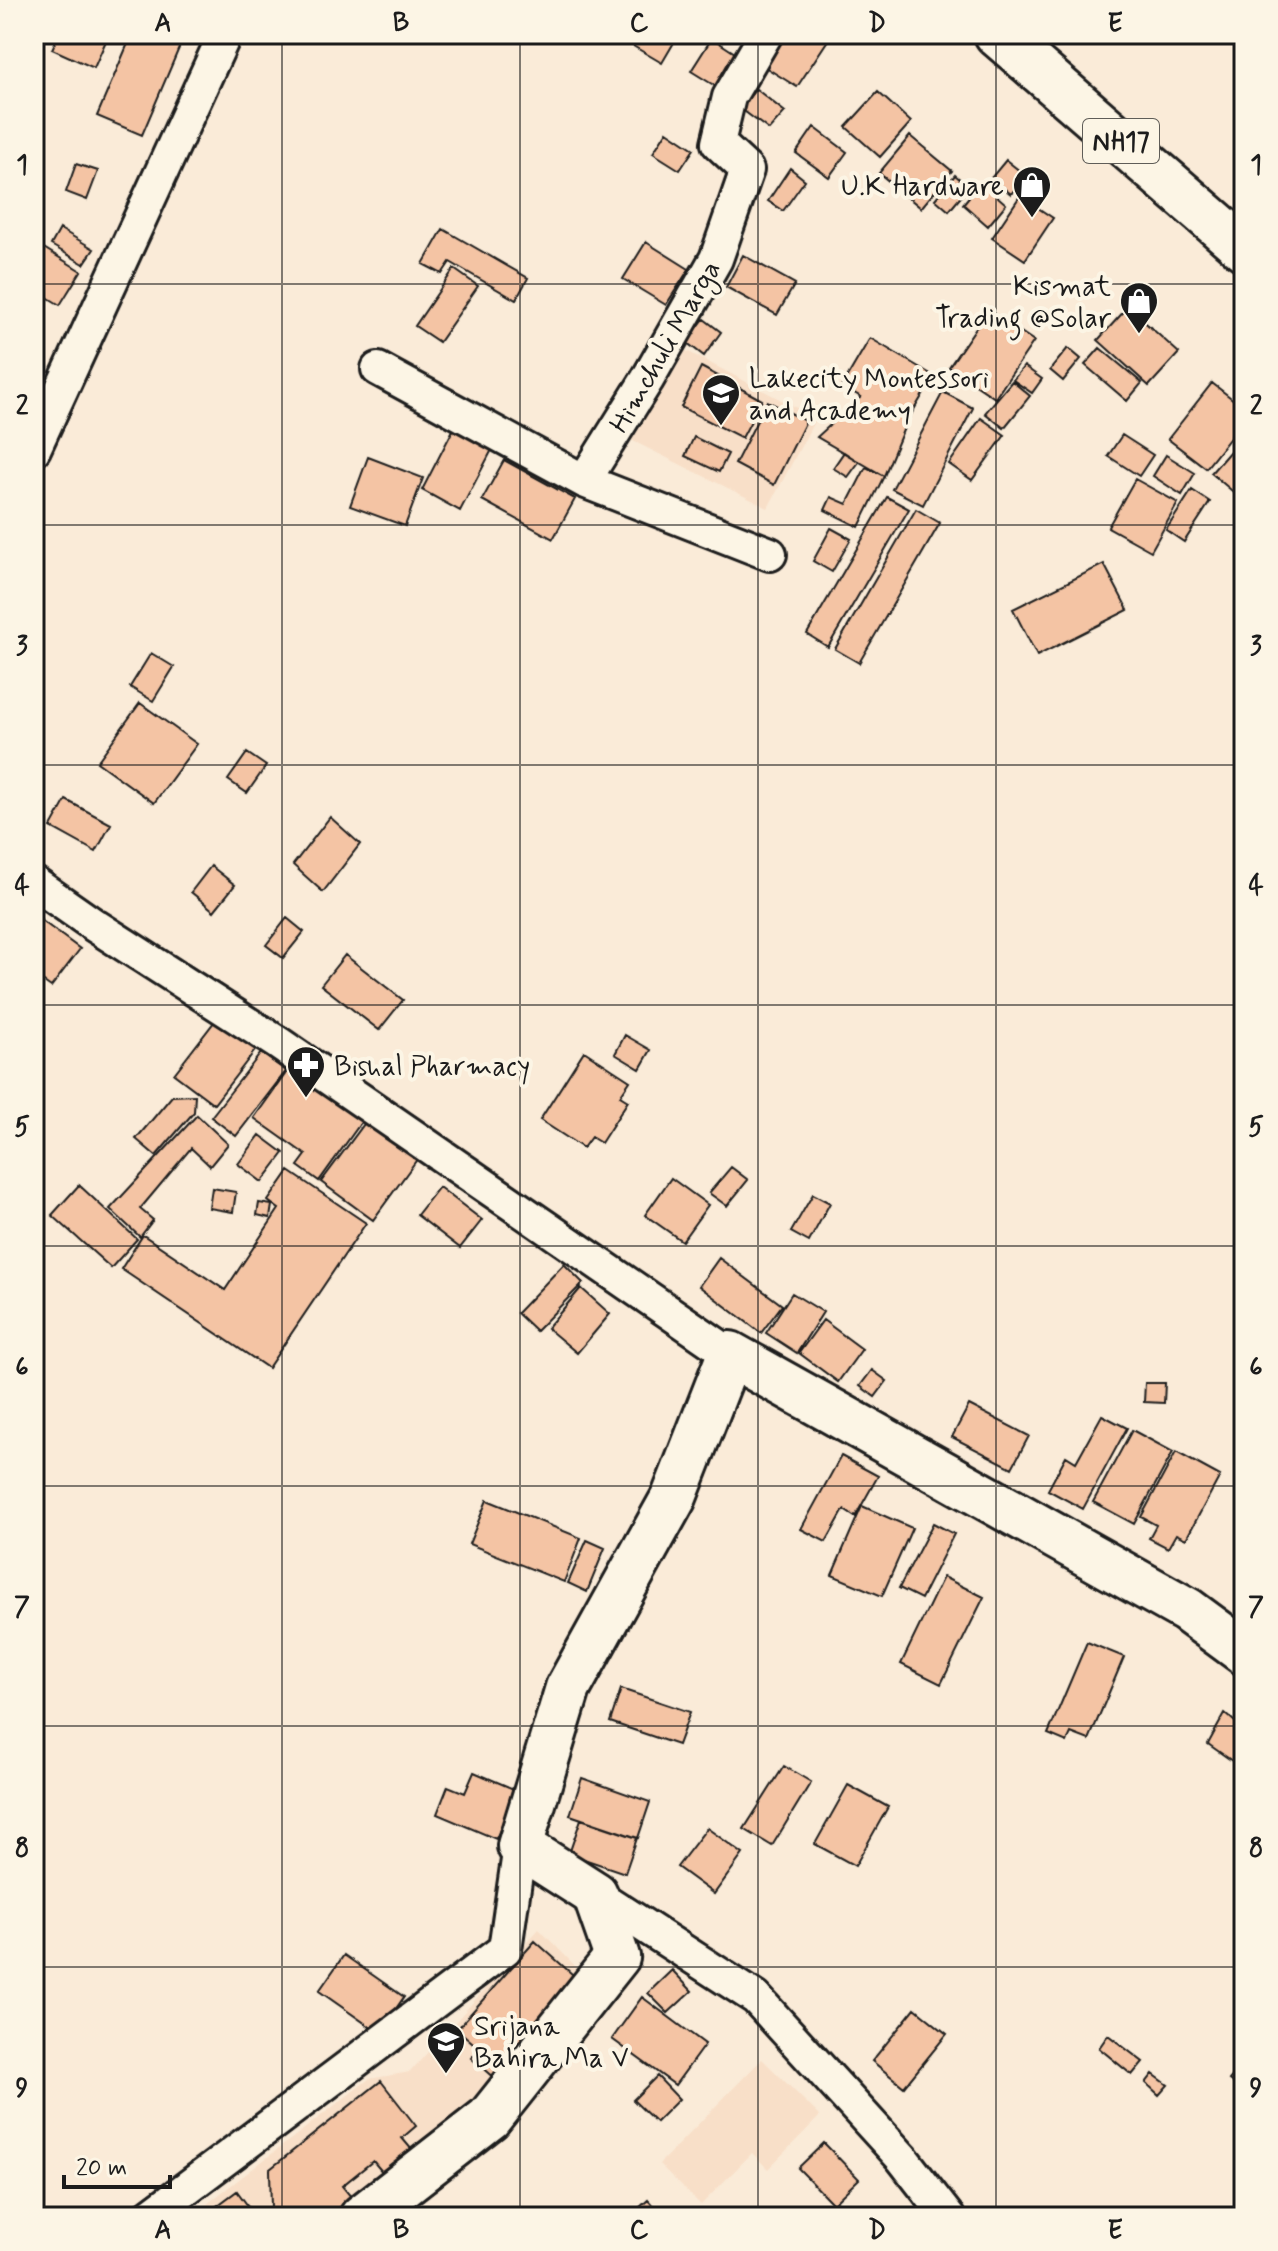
<svg xmlns="http://www.w3.org/2000/svg" width="1278" height="2251" font-family="Mynerve,sans-serif">
<style>
.built{fill:#f8dfc8}
.building{fill:#f4c4a4;stroke:#1c1c1c;stroke-width:2}
.lines{fill:none;stroke-linecap:round;stroke-linejoin:round}
.minor-casing{stroke:#1c1c1c;stroke-width:38}
.secondary-casing{stroke:#1c1c1c;stroke-width:50}
.trunk-casing{stroke:#1c1c1c;stroke-width:50}
.minor{stroke:#fcf5e5;stroke-width:32}
.secondary{stroke:#fcf5e5;stroke-width:44}
.trunk{stroke:#fcf5e5;stroke-width:44}
.grid{fill:none;stroke:#1c1c1c;stroke-width:2;stroke-opacity:0.55}
.labels{text-anchor:middle;stroke-width:8;stroke-linejoin:round;paint-order:stroke}
.shield{fill:#fcf5e5;stroke:#5f5d58;stroke-width:2}
.shield-label{font-size:26px;font-weight:bold;fill:#1c1c1c}
.poi-label{font-size:28px;fill:#1c1c1c;stroke:#fcf5e5;text-anchor:start}
.street-label{font-size:28px;fill:#1c1c1c;stroke:#fcf5e5}
.neatline{fill:none;stroke:#1c1c1c;stroke-width:3}
.grid-label{font-size:26px;text-anchor:middle;font-weight:bold;fill:#1c1c1c}
</style>
<rect width="100%" height="100%" fill="#faebd8"/>
<filter id="ink" filterUnits="userSpaceOnUse"><feTurbulence type="fractalNoise" baseFrequency=".0125" numOctaves="2"/><feDisplacementMap in="SourceGraphic" scale="16" xChannelSelector="R" yChannelSelector="G"/><feConvolveMatrix kernelMatrix="1 2 1 2 8 2 1 2 1" color-interpolation-filters="sRGB"/></filter>
<g filter="url(#ink)">
<path class="built" d="M681,348L816,418L768,508L625,437Z
M539,1929L586,1977L493,2087L341,2217H190L369,2079L410,2072Z
M762,2059L820,2116L768,2169L752,2153L701,2205L659,2164Z"/>
<path class="building" d="M59,34H109L94,68L52,49Z
M132,34H185L142,135L97,116Z
M634,34H679L662,63L628,43Z
M786,34H819L828,40L797,87L765,67Z
M712,38L741,57L720,89L691,71Z
M756,89L785,112L769,130L740,108Z
M878,92L911,122L880,157L846,127Z
M814,127L847,152L829,177L796,153Z
M667,131L694,149L680,170L653,153Z
M910,136L952,171L921,208L879,173Z
M1006,160L1026,176L1011,194L991,178Z
M76,164L98,171L87,200L66,192Z
M790,168L805,180L783,211L768,201Z
M955,175L969,187L949,211L935,199Z
M981,182L1006,204L988,226L963,204Z
M1020,196L1053,218L1025,260L992,238Z
M60,229L94,249L84,264L51,245Z
M443,229L528,278L516,300L450,262L442,274L423,264Z
M34,242L81,271L60,305L34,289Z
M646,242L689,269L666,305L623,279Z
M743,255L795,284L777,315L726,287Z
M454,269L478,286L439,342L415,326Z
M1128,307L1179,353L1149,386L1098,340Z
M988,310L1034,341L995,398L949,367Z
M704,319L721,332L704,356L686,342Z
M870,338L934,376L906,423L884,476L817,437L861,397L842,386Z
M1068,348L1081,359L1063,381L1050,370Z
M1100,348L1142,383L1127,401L1085,365Z
M1024,366L1042,379L1032,393L1013,380Z
M701,367L762,400L742,438L681,407Z
M1012,381L1030,396L1004,428L985,413Z
M1212,383L1244,408V420L1206,468L1168,439Z
M943,392L973,408L923,505L892,489Z
M767,401L806,421L774,485L735,464Z
M981,418L1005,435L972,480L949,464Z
M456,424L495,444L460,511L422,490Z
M1122,435L1153,455L1139,476L1108,456Z
M1244,435V501L1211,473Z
M694,437L728,454L719,472L685,456Z
M844,452L859,462L848,477L833,468Z
M1166,455L1195,473L1182,495L1153,476Z
M368,457L423,478L405,526L350,506Z
M504,460L575,499L553,539L482,500Z
M866,467L884,476L859,527L825,510L831,497L847,504Z
M1135,479L1178,503L1151,551L1108,527Z
M1192,490L1210,502L1184,542L1166,530Z
M887,497L909,509L828,647L807,634Z
M916,509L940,523L859,663L835,649Z
M831,528L851,539L832,572L813,561Z
M1104,564L1128,610L1037,656L1013,609Z
M151,653L174,667L153,701L130,687Z
M140,703L197,744L154,803L97,762Z
M247,753L266,766L247,793L228,780Z
M66,800L111,824L96,852L51,827Z
M330,817L360,844L323,892L293,865Z
M211,866L235,885L214,911L191,892Z
M34,915L80,949L51,987L34,975Z
M287,918L304,932L283,958L266,945Z
M345,955L403,1000L379,1030L321,985Z
M218,1017L257,1048L214,1104L174,1074Z
M625,1035L651,1050L640,1069L615,1054Z
M584,1051L630,1081L620,1096L628,1101L601,1143L591,1137L583,1148L540,1120Z
M261,1053L286,1071L236,1136L211,1117Z
M289,1069L362,1121L319,1181L298,1166L306,1155L254,1118Z
M195,1095L194,1112L156,1156L136,1139L172,1096Z
M197,1115L228,1144L210,1166L191,1148L140,1209L153,1220L140,1237L110,1209Z
M367,1120L418,1158L373,1220L321,1182Z
M260,1135L284,1153L262,1182L238,1164Z
M731,1167L748,1180L727,1206L709,1193Z
M289,1171L366,1223L268,1368L121,1269L143,1235L225,1290L279,1209L268,1201Z
M671,1178L708,1205L682,1241L645,1215Z
M79,1185L137,1239L111,1268L52,1215Z
M439,1187L482,1220L460,1248L417,1215Z
M212,1188L236,1192L233,1212L209,1208Z
M813,1194L830,1203L809,1242L791,1232Z
M259,1203L272,1205L270,1218L257,1215Z
M719,1258L782,1305L761,1333L699,1286Z
M564,1264L583,1283L536,1331L517,1313Z
M581,1288L610,1314L577,1353L547,1328Z
M792,1293L823,1312L797,1353L766,1333Z
M823,1320L862,1349L838,1382L799,1353Z
M872,1370L887,1381L875,1397L860,1386Z
M1145,1383H1165L1164,1403L1144,1402Z
M969,1405L1029,1436L1012,1468L952,1437Z
M1102,1415L1127,1428L1083,1509L1048,1490L1066,1456L1076,1462Z
M1132,1430L1173,1452L1134,1524L1093,1502Z
M1176,1452L1220,1476L1186,1539L1176,1534L1168,1548L1149,1538L1156,1525L1141,1517Z
M841,1456L878,1476L855,1517L844,1510L826,1542L801,1529Z
M487,1500L581,1538L564,1582L469,1544Z
M862,1506L912,1528L882,1596L832,1575Z
M933,1523L954,1534L921,1599L899,1588Z
M587,1540L605,1548L587,1592L568,1583Z
M943,1577L984,1597L941,1684L901,1664Z
M1087,1642L1124,1657L1089,1740L1071,1733L1067,1742L1048,1734Z
M621,1689L690,1712L678,1745L610,1722Z
M1225,1713L1244,1730L1242,1768L1208,1744Z
M784,1766L811,1782L772,1846L744,1829Z
M474,1772L516,1790L496,1839L437,1814L448,1786L465,1793Z
M582,1778L650,1802L638,1838L570,1815Z
M848,1785L888,1807L855,1866L815,1844Z
M581,1819L637,1838L625,1873L569,1854Z
M707,1828L743,1854L714,1894L677,1867Z
M535,1941L581,1982L495,2079L471,2058L480,2049L457,2029Z
M344,1955L404,1997L379,2033L319,1991Z
M672,1970L692,1991L668,2013L648,1993Z
M642,1997L705,2044L675,2085L612,2039Z
M915,2008L947,2034L904,2087L872,2061Z
M1108,2035L1143,2062L1132,2075L1099,2048Z
M1244,2062V2092L1229,2080Z
M1153,2074L1168,2085L1159,2095L1146,2083Z
M657,2076L679,2099L656,2122L633,2100Z
M381,2081L416,2126L402,2138L413,2151L384,2174L373,2161L342,2186L352,2198L327,2217H278L271,2208L270,2169Z
M824,2143L859,2179L833,2204L798,2168Z
M237,2191L256,2217H202Z
M648,2200L663,2217H629Z"/>
<g class="lines">
<defs>
<path id="minor" d="M766,34L729,97L718,143L747,170L716,259L647,380L584,481L770,554
M378,369L584,481
M34,449L225,34
M34,883L94,925L278,1043L730,1354
M595,1894L756,1998L902,2158L948,2217
M148,2217L505,1949L520,1846"/>
<path id="secondary" d="M362,2217L489,2118L617,1957L595,1894L520,1846L568,1688L674,1497L730,1354L1187,1610L1244,1652"/>
<path id="trunk" d="M997,34L1244,248"/>
</defs>
<use href="#minor" class="minor-casing"/>
<use href="#secondary" class="secondary-casing"/>
<use href="#trunk" class="trunk-casing"/>
<use href="#minor" class="minor"/>
<use href="#secondary" class="secondary"/>
<use href="#trunk" class="trunk"/>
</g>
</g>
<path class="grid" d="M282,34V2217M520,34V2217M758,34V2217M996,34V2217M34,284H1244M34,525H1244M34,765H1244M34,1005H1244M34,1246H1244M34,1486H1244M34,1726H1244M34,1967H1244"/>
<defs>
<symbol id="shop-pin" viewBox="-11 -11 22 30"><path d="M0 17L-7.5 6A9.5 9.5 0 1 1 7.5 6Z" fill="#1c1c1c" stroke="#fcf5e5"/><path d="M-5-2.5h2.3a2.7 3.5 0 0 1 5.4 0H5L5.5 6h-11ZM-1.5-2.5h3a1.5 2.3 0 0 0-3 0Z" fill="#fff"/></symbol>
<symbol id="school-pin" viewBox="-11 -11 22 30"><path d="M0 17L-7.5 6A9.5 9.5 0 1 1 7.5 6Z" fill="#1c1c1c" stroke="#fcf5e5"/><path d="M0-5L7-2L0 1L-7-2ZM-4 1L0 2.5L4 1V4Q0 6-4 4Z" fill="#fff"/></symbol>
<symbol id="pharmacy-pin" viewBox="-11 -11 22 30"><path d="M0 17L-7.5 6A9.5 9.5 0 1 1 7.5 6Z" fill="#1c1c1c" stroke="#fcf5e5"/><path d="M-2-6h4v4h4v4h-4v4h-4v-4h-4v-4h4Z" fill="#fff"/></symbol>
</defs>
<g fill-rule="evenodd">
<use href="#shop-pin" x="1010" y="163" width="44" height="60"/>
<use href="#shop-pin" x="1117" y="279" width="44" height="60"/>
<use href="#school-pin" x="699" y="371" width="44" height="60"/>
<use href="#pharmacy-pin" x="284" y="1043" width="44" height="60"/>
<use href="#school-pin" x="424" y="2019" width="44" height="60"/>
</g>
<g class="labels">
<rect class="shield" x="1083" y="119" width="76" height="44" rx="6"/>
<g class="shield-label">
<text x="1121" y="150">NH17</text>
</g>
<g class="poi-label">
<text x="1004" y="195" text-anchor="end">U.K Hardware</text>
<text x="1111" y="295" text-anchor="end">Kismat<tspan x="1111" dy="32">Trading @Solar</tspan></text>
<text x="749" y="387">Lakecity Montessori<tspan x="749" dy="32">and Academy</tspan></text>
<text x="334" y="1075">Bishal Pharmacy</text>
<text x="474" y="2035">Srijana<tspan x="474" dy="32">Bahira Ma V</tspan></text>
</g>
<g class="street-label">
<text transform="translate(664 346) rotate(-60)" y="10">Himchuli Marga</text>
</g>
</g>
<rect width="1278" height="2251" fill="none" stroke="#fcf5e5" stroke-width="88"/>
<path d="M64 2175v12h106v-12" fill="none" stroke="#1c1c1c" stroke-width="4"/>
<text x="76" y="2175" font-size="24" fill="#1c1c1c" stroke="#fcf5e5" stroke-width="6" paint-order="stroke">20 m</text>
<rect x="44" y="44" width="1190" height="2163" class="neatline"/>
<g class="grid-label">
<text x="163" y="31">A</text>
<text x="401" y="31">B</text>
<text x="639" y="31">C</text>
<text x="877" y="31">D</text>
<text x="1115" y="31">E</text>
<text x="22" y="173">1</text>
<text x="1256" y="173">1</text>
<text x="22" y="414">2</text>
<text x="1256" y="414">2</text>
<text x="22" y="654">3</text>
<text x="1256" y="654">3</text>
<text x="22" y="894">4</text>
<text x="1256" y="894">4</text>
<text x="22" y="1135">5</text>
<text x="1256" y="1135">5</text>
<text x="22" y="1375">6</text>
<text x="1256" y="1375">6</text>
<text x="22" y="1615">7</text>
<text x="1256" y="1615">7</text>
<text x="22" y="1856">8</text>
<text x="1256" y="1856">8</text>
<text x="22" y="2096">9</text>
<text x="1256" y="2096">9</text>
<text x="163" y="2238">A</text>
<text x="401" y="2238">B</text>
<text x="639" y="2238">C</text>
<text x="877" y="2238">D</text>
<text x="1115" y="2238">E</text>
</g>
</svg>
